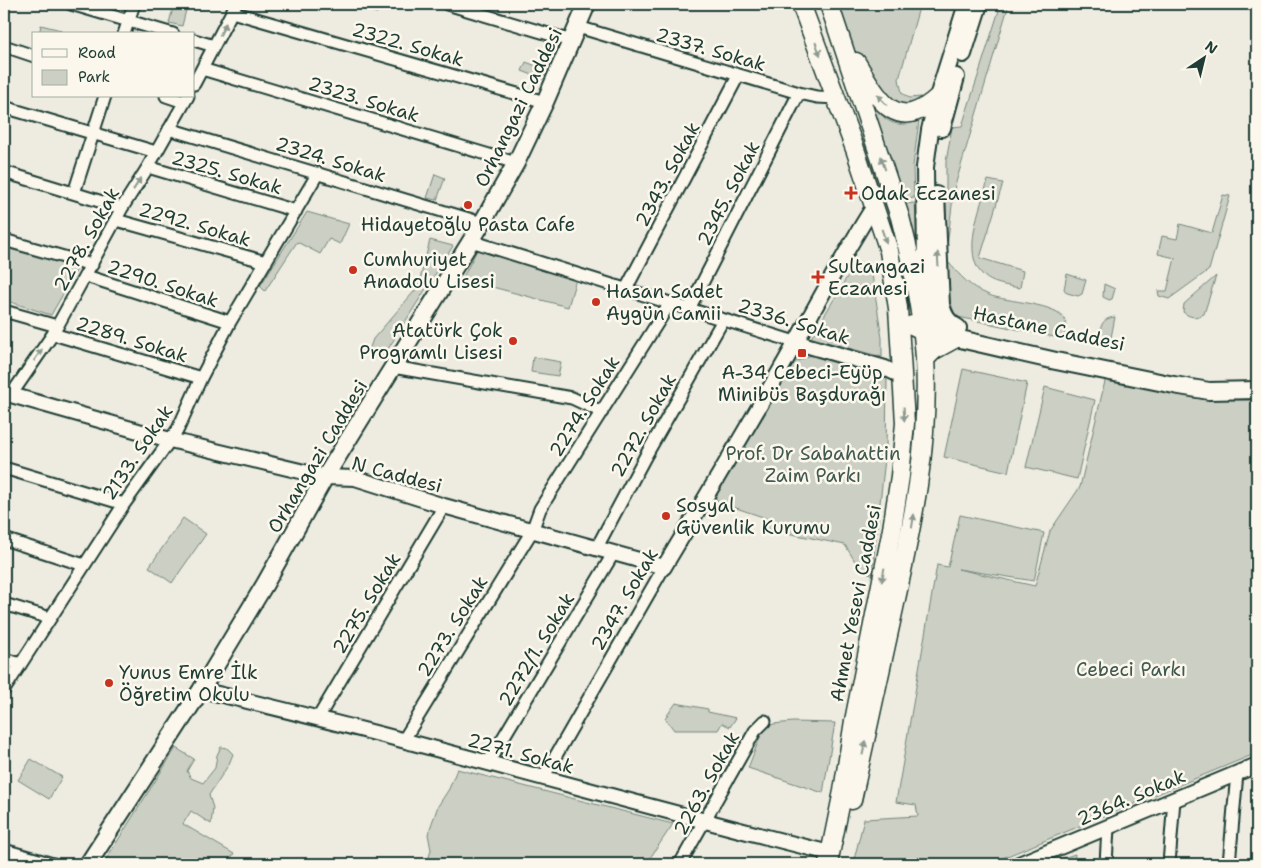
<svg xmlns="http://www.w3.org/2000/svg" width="1261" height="868" font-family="'Shantell Sans',sans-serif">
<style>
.green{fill:#cbcfc4;stroke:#75867c}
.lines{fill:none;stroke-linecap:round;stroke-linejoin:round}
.minor-casing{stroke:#1f3d34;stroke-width:15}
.tertiary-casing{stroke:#1f3d34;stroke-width:18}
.secondary-casing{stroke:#1f3d34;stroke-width:20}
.primary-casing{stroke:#1f3d34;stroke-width:21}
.minor{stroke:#fbf7ec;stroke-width:11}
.tertiary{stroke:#fbf7ec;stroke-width:14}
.secondary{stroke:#fbf7ec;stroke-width:16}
.primary{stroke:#fbf7ec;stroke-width:18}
.oneway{fill:#8d9a90}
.poi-dot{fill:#c8321e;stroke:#fbf7ec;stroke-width:2}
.labels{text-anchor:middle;stroke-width:5;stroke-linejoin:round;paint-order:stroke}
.street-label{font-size:19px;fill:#1f3d34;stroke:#fbf7ec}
.poi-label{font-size:19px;fill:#1f3d34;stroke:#fbf7ec;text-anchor:start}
.park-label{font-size:19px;fill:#415a51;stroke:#fbf7ec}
</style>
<rect width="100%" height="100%" fill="#eeece1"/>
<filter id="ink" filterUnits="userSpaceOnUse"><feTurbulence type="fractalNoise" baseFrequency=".02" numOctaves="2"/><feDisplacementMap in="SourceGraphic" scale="10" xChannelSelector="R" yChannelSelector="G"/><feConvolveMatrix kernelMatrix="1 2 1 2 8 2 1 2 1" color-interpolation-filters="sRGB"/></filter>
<g filter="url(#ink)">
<path class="green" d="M174,4L187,6L182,26L169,23Z
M365,4H379L377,13L363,9Z
M835,4H920L899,79L902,93L909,98L921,97L918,102L899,107L877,88L846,36Z
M1001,4H1009L954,189L946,255V162L952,127L962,126Z
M41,25L61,30L60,34H39Z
M526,62L547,70L543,79L522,71Z
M869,97C882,119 891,130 919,121L913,166L914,198L904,200Z
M435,174L445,178L437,200L427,198Z
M988,180L1003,183L980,258L1023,271L1020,288C1009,286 992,284 984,276C960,255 981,206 988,180Z
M1223,195L1230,196L1209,270L1169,299L1159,296L1158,291H1167L1175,258L1158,254L1162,236L1177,239L1180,224L1212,233Z
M915,203L920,288L905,204Z
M307,212L349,224L340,244L329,239L320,254L297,242L265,291L260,286Z
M430,240L453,246L381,360L368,353L373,339L418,287Z
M4,244L79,266L51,315L4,300Z
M477,250L576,279L568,307L462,279Z
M947,261C962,277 968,286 989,295C1005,302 1059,303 1065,320C1068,326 1065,333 1064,339L958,317C947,307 948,276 947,261Z
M859,263L866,264L871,268L882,338V357L811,338L853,267Z
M1067,274L1086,280L1082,294L1078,296L1067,293L1064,289Z
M1216,276L1204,314C1196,318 1190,318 1183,312L1184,304Z
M1104,284L1115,289L1112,299L1109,300L1103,297Z
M1115,317L1110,343L1104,340L1100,331C1102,321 1106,318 1115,317Z
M811,355L887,379L886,450L872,574L861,571L845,545L763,528L766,518L718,502L714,494L791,364Z
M533,357L561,362L558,376L531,372Z
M963,369L1027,383L1008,472L944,457Z
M1106,377C1156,387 1206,402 1257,400V753L988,864H853L864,819L918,816L916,805L896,802L937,565L948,567L960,515L1044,533L1034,581L958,569L1035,586L1050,531L1080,487Z
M1045,387L1095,400L1077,479L1026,467Z
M183,518L206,534L172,583L149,567Z
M676,703L708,709V712L736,718L730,727L722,723L718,730H674L665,718Z
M793,722L835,723L823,793L748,768L762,732L773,724Z
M221,747L227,748L233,754L229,764L209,795L213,808L211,824L191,811L183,824L234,854L227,864H103L176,748L194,759L187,771L191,778L203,783L215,768L217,755Z
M31,759L62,777L49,799L18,780Z
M457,769L673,824L646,864H427L431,850L428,834L438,806L449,789Z
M1075,854L1074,864H1045Z"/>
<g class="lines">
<defs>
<path id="minor" d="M71,4L173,34
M447,4L572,41
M232,12L545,102
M578,27L799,93L817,97L837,98
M124,34L134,4
M194,40L214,46
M4,46L34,56
M202,69L516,163
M194,84L236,4
M166,96L184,102
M4,107L156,152
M169,129L482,223
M148,167L296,211
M4,172L122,208
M74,193L105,96
M116,220L266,262
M4,240L92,265
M471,241L795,342
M86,276L230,322
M626,289L738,76
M689,309L799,93
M4,311L57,326
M53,334L201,378
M393,367L572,398L602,412
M11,395L53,334L122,208L148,167L188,96
M4,468L124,504
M4,539L84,565
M596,549L645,457L723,320
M4,604L50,618
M4,659L21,664
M4,690L124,504L178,429L201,378L230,322L318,173
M318,718L444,506
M403,741L532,531L540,509L670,303
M488,763L613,554
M543,778L664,567
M4,850L53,864
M680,864L755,731L765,721
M1106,864L1108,827
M1169,864L1174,799
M1229,864L1237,773"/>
<path id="tertiary" d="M795,342L885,368L899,375L902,381
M4,393L170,440L325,477L355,478L444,506L664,567C707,495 750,424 791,351C818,302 844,253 874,206
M201,690C412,739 620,801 830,853
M1019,864L1257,765"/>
<path id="secondary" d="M967,4L938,97L930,130L925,167L926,271L930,308L933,320L946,333L956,338L1056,361L1174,385L1209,391L1257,390
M963,54L979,4
M942,128L956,77
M936,195L941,305C944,316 948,323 958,328
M88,864L201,690L265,584L325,477L482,223L516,163L545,102L587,4"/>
<path id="primary" d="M801,4L855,149L889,251L898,308L905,423L900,476L892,529L854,721L843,791L828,864
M829,4L900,217C912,263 922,310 925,358C930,443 912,526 894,608C880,672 866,736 852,800
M856,62C878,98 895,136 938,97
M912,325L922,330L946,333
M925,359L934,350L956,338"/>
</defs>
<use href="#minor" class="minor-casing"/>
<use href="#tertiary" class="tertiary-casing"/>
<use href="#secondary" class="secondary-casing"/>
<use href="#primary" class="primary-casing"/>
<use href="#minor" class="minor"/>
<use href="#tertiary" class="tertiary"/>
<use href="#secondary" class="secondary"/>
<use href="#primary" class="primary"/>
</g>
<defs><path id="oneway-solid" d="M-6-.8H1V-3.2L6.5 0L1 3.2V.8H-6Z" transform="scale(1.25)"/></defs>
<g class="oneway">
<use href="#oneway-solid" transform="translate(223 29) rotate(-63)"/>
<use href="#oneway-solid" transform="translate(818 49) rotate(69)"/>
<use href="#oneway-solid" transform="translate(882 100) rotate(-134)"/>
<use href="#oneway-solid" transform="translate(883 163) rotate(-108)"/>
<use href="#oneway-solid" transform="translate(137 184) rotate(-58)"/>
<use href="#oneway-solid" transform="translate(884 236) rotate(71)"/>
<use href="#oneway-solid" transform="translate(938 259) rotate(-93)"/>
<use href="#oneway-solid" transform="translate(38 355) rotate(-55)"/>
<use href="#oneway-solid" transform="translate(904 414) rotate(87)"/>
<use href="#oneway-solid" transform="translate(913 521) rotate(-81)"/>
<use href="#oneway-solid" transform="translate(883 575) rotate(101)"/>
<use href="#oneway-solid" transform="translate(864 748) rotate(-78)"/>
</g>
</g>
<g class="poi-dot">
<path d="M848.5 185.5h5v5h5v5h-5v5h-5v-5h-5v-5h5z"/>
<circle cx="468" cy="205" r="5"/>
<circle cx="353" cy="270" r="5"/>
<path d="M815.5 269.5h5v5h5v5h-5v5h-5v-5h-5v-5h5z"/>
<circle cx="596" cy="302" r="5"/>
<circle cx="513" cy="341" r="5"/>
<rect x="797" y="348" width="10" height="10" rx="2.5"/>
<circle cx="666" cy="516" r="5"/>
<circle cx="109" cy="683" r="5"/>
</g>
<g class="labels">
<g class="street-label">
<text transform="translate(408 44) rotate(16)" y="7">2322. Sokak</text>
<text transform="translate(711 49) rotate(16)" y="7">2337. Sokak</text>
<text transform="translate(364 99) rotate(17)" y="7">2323. Sokak</text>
<text transform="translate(518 107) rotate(-64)" y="7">Orhangazi Caddesi</text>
<text transform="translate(331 159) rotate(17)" y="7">2324. Sokak</text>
<text transform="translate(227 172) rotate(16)" y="7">2325. Sokak</text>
<text transform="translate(667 174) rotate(-62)" y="7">2343. Sokak</text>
<text transform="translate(728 193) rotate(-63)" y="7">2345. Sokak</text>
<text transform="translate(195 224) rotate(16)" y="7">2292. Sokak</text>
<text transform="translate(86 239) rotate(-61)" y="7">2278. Sokak</text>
<text transform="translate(163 283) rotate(18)" y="7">2290. Sokak</text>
<text transform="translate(794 321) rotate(17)" y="7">2336. Sokak</text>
<text transform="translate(1049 328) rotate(12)" y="7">Hastane Caddesi</text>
<text transform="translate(132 339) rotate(17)" y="7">2289. Sokak</text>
<text transform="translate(584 406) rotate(-58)" y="7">2274. Sokak</text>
<text transform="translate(643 425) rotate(-61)" y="7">2272. Sokak</text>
<text transform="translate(137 452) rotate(-56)" y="7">2133. Sokak</text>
<text transform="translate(317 456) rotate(-59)" y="7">Orhangazi Caddesi</text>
<text transform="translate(397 474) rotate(15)" y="7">N Caddesi</text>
<text transform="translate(624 599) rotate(-60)" y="7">2347. Sokak</text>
<text transform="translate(366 603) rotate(-59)" y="7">2275. Sokak</text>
<text transform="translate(855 603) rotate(-79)" y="7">Ahmet Yesevi Caddesi</text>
<text transform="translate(452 626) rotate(-58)" y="7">2273. Sokak</text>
<text transform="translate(536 649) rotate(-59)" y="7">2272/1. Sokak</text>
<text transform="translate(521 753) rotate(15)" y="7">2271. Sokak</text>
<text transform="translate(706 783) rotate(-61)" y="7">2263. Sokak</text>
<text transform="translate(1131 797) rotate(-23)" y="7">2364. Sokak</text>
</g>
<g class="poi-label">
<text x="861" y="200">Odak Eczanesi</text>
<text x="468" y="231" text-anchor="middle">Hidayetoğlu Pasta Cafe</text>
<text x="363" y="266">Cumhuriyet<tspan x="363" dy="22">Anadolu Lisesi</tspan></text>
<text x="828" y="273">Sultangazi<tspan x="828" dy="22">Eczanesi</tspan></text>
<text x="606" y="298">Hasan Sadet<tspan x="606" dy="22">Aygün Camii</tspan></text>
<text x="503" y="337" text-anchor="end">Atatürk Çok<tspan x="503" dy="22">Programlı Lisesi</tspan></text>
<text x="802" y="379" text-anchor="middle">A-34 Cebeci-Eyüp<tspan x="802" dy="22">Minibüs Başdurağı</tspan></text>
<text x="676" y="512">Sosyal<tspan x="676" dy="22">Güvenlik Kurumu</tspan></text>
<text x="119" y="679">Yunus Emre İlk<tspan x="119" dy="22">Öğretim Okulu</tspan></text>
</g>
<g class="park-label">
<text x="813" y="460">Prof. Dr Sabahattin<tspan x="813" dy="22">Zaim Parkı</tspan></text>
<text x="1131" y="676">Cebeci Parkı</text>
</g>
</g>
<rect width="1261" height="868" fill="none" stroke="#fbf7ec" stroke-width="20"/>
<rect x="10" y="10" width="1241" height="848" fill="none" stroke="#1f3d34" stroke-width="2" filter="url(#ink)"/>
<rect x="32" y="32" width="162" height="65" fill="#fbf7ec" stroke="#a3ada2"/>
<rect x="42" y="49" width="25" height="8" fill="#fbf7ec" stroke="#a3ada2"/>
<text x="78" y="58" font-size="15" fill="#1f3d34">Road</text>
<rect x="42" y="70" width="25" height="15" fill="#cbcfc4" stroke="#a3ada2"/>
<text x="78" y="82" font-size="15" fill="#1f3d34">Park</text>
<g transform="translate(1204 58) rotate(35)" stroke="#fbf7ec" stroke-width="4" paint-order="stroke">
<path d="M0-4L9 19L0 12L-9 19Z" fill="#1f3d34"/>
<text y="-8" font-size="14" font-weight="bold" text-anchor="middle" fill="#1f3d34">N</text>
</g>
</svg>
